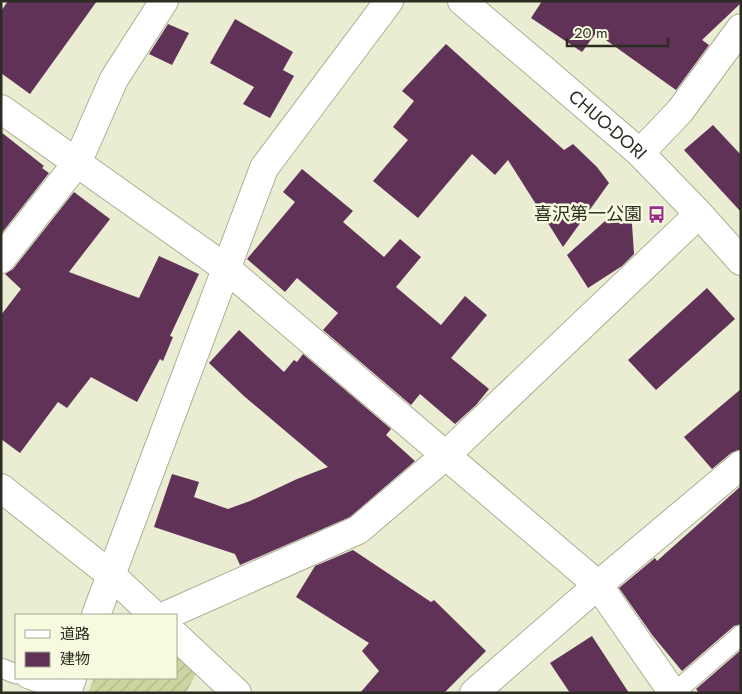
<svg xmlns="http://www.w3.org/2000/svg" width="742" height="694" font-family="Jost,'Noto Sans JP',sans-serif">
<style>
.garden{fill:url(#garden-furrows)}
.building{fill:#603258}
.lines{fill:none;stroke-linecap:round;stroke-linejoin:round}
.lane-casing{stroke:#acaf94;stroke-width:21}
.street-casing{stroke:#acaf94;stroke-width:30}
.secondary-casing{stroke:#acaf94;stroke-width:30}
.lane{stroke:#fff;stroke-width:19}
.street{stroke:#fff;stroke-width:28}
.secondary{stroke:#fff;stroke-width:28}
.labels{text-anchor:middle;stroke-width:5;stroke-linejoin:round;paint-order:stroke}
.street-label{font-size:18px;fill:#2c2d22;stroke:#f7fade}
.poi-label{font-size:18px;fill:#2c2d22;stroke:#f7fade;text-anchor:end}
</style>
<defs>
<pattern id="garden-furrows" width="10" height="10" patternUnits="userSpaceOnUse" patternTransform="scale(1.25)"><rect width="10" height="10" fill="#ced49f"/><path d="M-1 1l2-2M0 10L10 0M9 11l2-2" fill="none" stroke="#b1b689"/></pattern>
</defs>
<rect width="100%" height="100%" fill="#eaedd1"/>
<path class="garden" d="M176,651L198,670L186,693H88L94,678H176Z"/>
<path class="building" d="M8,1H97L30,94L1,73V11Z
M542,1H741V3L702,40L709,45L676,90L596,33L582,52L531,18Z
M235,19L293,52L283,70L294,76L270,118L243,104L254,87L210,63Z
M168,24L189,33L172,65L149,54Z
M446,44L564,150L573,144L597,167L609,183L563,247L508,160L495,175L472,154L418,218L373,181L408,140L393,127L414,101L402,91Z
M713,125L741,155V212L684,150Z
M1,132L44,166L42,168L49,173L1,234Z
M302,169L353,211L343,222L384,257L400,239L421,257L396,287L441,325L465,296L487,315L451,358L489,389L476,405L455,424L420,394L411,405L323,330L338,313L297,278L285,292L247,259L295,202L283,192Z
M74,192L110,219L69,272L139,298L159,256L199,274L170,336L173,337L163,361L160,359L137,402L91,377L67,408L58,402L20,453L1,439V315L21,289L5,274L13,269Z
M623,205L632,224L634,254L622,266L588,288L567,255Z
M707,288L735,319L656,390L628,360Z
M239,330L284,372L294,360L297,362L303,354L391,429L386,435L415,461L350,517L240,565L235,554L154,527L172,474L199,482L194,497L228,509L250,501L297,479L328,467L245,397L209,363Z
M741,389V450H738L731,453L712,469L684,437Z
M741,486V624L734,626L682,671L653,636L619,588L655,558L657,561Z
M353,550L431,602L434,600L486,651L444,693H360L379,671L362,651L369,643L296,597L315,566Z
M592,636L629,693H570L550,663Z
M741,650V693H699L696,689Z"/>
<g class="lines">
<defs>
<path id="lane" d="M1,668L16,674
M26,678L66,693
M674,693L741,635"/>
<path id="street" d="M1,109L227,269L598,585L673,693
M640,153L680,111L741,28
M1,259L77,163L114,79L164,1
M1,488L111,575L154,615
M167,615L358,530L446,455L699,214
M176,636L237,693
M474,693L598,585L741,465"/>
<g id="secondary">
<path id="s1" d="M462,1L546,72L640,153L699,214L741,261"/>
<path d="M96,615L264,168L389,1"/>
<path d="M67,693L72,678"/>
</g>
</defs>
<use href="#lane" class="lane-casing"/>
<use href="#street" class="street-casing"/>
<use href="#secondary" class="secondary-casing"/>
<use href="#lane" class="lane"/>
<use href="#street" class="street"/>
<use href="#secondary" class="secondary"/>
</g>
<defs>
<symbol id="bus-bare" viewBox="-9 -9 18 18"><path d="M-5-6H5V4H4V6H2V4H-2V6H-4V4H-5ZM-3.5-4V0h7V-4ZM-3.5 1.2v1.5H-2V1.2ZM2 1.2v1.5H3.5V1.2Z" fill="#9a2c8b" stroke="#f7fade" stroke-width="2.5" paint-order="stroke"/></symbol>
</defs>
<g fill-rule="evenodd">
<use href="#bus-bare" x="644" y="202" width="25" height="25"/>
</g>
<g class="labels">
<g class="street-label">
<text dy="6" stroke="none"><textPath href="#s1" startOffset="191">CHUO-DORI</textPath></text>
</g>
<g class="poi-label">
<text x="642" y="220">喜沢第一公園</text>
</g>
</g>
<rect width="742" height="694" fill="none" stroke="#2c2d22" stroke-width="5"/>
<rect x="15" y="614" width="162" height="65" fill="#f7fade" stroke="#a6a893"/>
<rect x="25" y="630" width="25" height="8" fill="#ffffff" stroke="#a6a893"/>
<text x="60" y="639" font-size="15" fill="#2c2d22">道路</text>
<rect x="25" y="652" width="25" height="15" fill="#603258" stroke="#a6a893"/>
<text x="60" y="664" font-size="15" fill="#2c2d22">建物</text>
<path d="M567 38v8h101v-8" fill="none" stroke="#2c2d22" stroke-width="2.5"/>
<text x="574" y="38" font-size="15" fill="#2c2d22" stroke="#f7fade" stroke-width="4" paint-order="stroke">20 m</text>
</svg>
